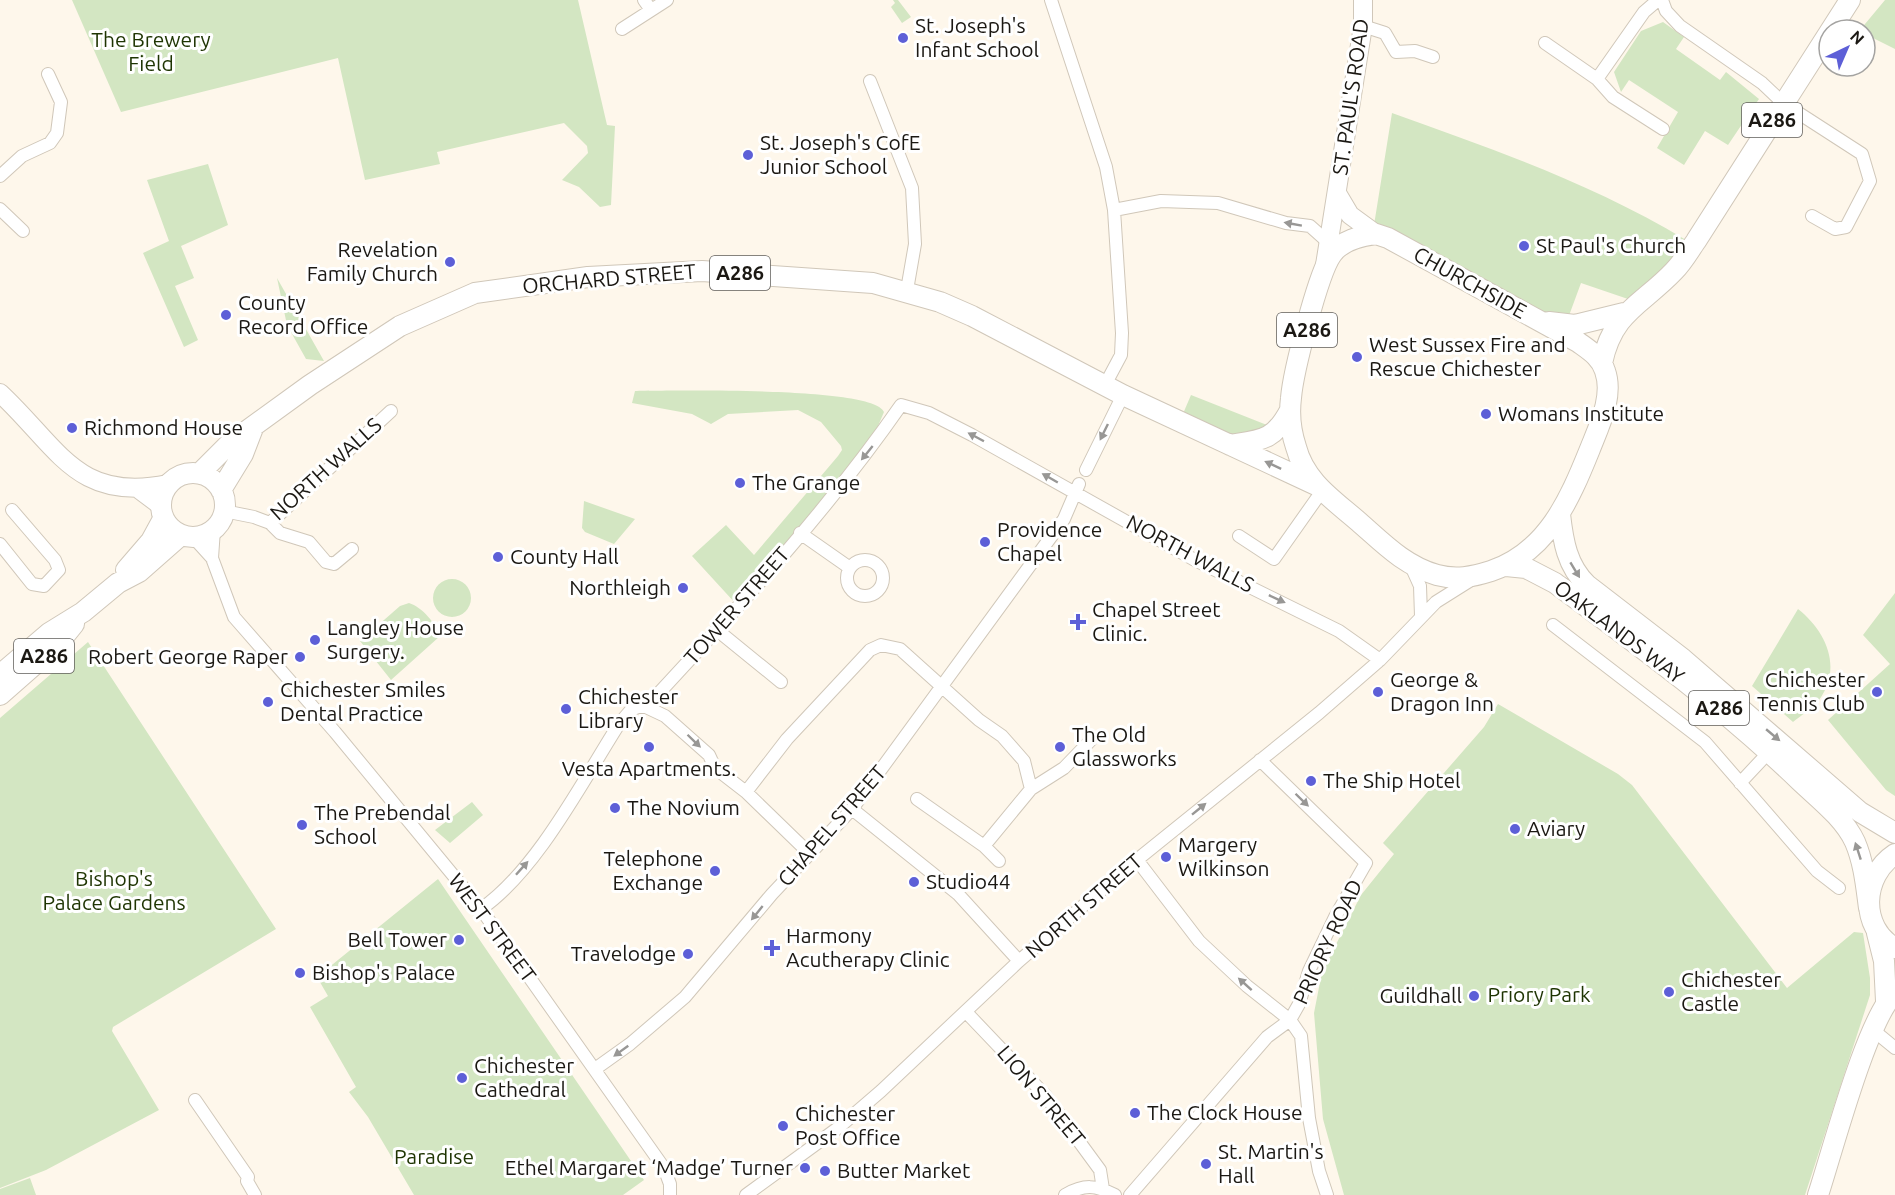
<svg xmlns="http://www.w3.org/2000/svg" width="1895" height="1195" font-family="Ubuntu,sans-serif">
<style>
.green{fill:#d3e6c2}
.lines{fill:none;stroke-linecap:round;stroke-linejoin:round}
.street-casing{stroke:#d0c7b9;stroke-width:14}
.secondary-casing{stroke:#d0c7b9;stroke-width:20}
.primary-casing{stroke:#d0c7b9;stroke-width:22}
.street{stroke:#fff;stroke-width:12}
.secondary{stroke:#fff;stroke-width:18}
.primary{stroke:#fff;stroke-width:20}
.oneway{fill:#989795}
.poi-dot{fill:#5d5fd7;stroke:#fff;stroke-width:2}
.labels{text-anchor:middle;stroke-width:6;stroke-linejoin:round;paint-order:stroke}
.shield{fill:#fff;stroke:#5f5d5a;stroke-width:1.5}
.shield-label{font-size:20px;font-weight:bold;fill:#1b1813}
.poi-label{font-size:21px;fill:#1b1813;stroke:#fff;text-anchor:start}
.park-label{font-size:21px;fill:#1e3402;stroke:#fff}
.street-label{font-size:21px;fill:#1b1813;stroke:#fff}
</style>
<rect width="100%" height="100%" fill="#fef7eb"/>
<path class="green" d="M72,0H578L607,125L615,126L611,205L600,207L579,187L562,180L588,153L587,146L564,123L437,152L440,164L365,180L338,58L121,112Z
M893,0H898L911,17L902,23L891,7L895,3Z
M1885,0H1895V49L1865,34V30H1860Z
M1663,22L1684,37L1676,49L1720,80L1726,72L1759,99L1728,145L1705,131L1684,165L1657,148L1678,112L1629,80L1621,92L1614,72L1641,31Z
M1392,113C1495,150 1591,183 1686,240L1669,268L1628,299L1581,283L1567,321L1553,319L1374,225Z
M208,164L228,225L181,246L194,278L175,286L198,340L184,347L143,253L169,241L147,180Z
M277,278L324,361L306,359L287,325Z
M635,391C669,391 874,386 884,412L869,447L736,604L692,556L726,525L754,555L838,456L842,450L841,446L821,422L798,410L728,414L711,424L692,414L632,403Z
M1191,395L1272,427L1233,439L1182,416Z
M584,501L635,519L614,544L585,532L582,528Z
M433 598a19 19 0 1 1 38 0a19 19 0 1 1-38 0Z
M1895,593V796L1886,790L1828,720L1890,664L1863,635Z
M409,603C422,607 437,624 439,637L391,680L360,641L400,606Z
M1798,609C1826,631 1843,668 1819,700C1813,709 1801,715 1793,722L1752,686Z
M88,642L276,929L113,1027L112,1031L159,1110L46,1170L0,1188V718Z
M1498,704L1618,774L1632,785L1787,988L1854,932L1863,933L1870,978V995L1805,1195H1344L1323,1119L1314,1013L1322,972L1361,895L1394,854L1383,843L1484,727Z
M472,802L483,815L450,843L435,830Z
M438,879L644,1180L623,1195H414L368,1117L349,1092L356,1087L310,1007L328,996L317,977Z
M30,1178L36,1195H0V1189Z"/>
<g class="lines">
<defs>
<path id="street" d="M644,0L651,10
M1051,0L1106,167L1114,210L1122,333L1121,355L1105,385
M1662,0L1666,11L1680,26L1762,83L1783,103L1862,154L1870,181L1846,227L1835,229L1812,216
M1363,26L1385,33L1396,52L1415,51L1433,57
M622,29L667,0
M1545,43L1597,79L1613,97L1663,129
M1597,79L1644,12L1658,0
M870,81L912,188L915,244L907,290
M0,176L22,156L50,143L57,133L61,102L48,74
M0,209L23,231
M1114,210L1161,201L1218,203L1286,223L1310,226L1329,243
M1086,470L1123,395
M224,511L254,517L270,523L280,533L309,542L326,562L334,564L352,549
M270,523L391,411
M800,533L850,568
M1239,536L1274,559L1322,491
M193,537L212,558L234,617L335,732L481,909L664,1168L670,1184V1195
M0,544L32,584L44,586L59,570L55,560L12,510
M212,558L214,529
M847 578a18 18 0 1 1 36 0a18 18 0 1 1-36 0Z
M1411,566L1420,586L1421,616
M1553,625L1705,742L1817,871L1839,888
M717,630L781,682
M646,707C735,611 826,513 901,405L929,413L972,435L1193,559L1339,631L1380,660
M1740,783L1769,752
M746,792L787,739L870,650L881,645L900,649L979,720L1002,736L1024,761L1031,789
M917,799L984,846L999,861
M852,809L958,894L1019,961
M984,846L1031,789L1064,768L1091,740
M1137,860L1199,941L1247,986L1290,1020L1301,1036L1309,1118L1319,1171L1327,1195
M481,909C537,870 582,782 619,724L631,710L638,707H646L665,716L709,755L715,768L746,792L810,854
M966,1012L1045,1095L1100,1170L1103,1189
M1873,1030L1895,1048
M595,1069L630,1044L685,997L772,894L852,809L1064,519L1079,484
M195,1100L248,1177L247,1181L255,1195
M746,1195L838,1128L881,1091L1019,961L1133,863L1319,713L1380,660L1436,602L1471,580
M1065,1195C1084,1184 1096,1185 1115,1195
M1130,1195L1267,1037L1290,1020L1299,1004L1309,971L1335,917L1366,863L1260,760"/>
<path id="secondary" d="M1337,193L1350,215L1376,234
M1325,265L1363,26V0
M0,393C59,448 77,503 168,484
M140,490L160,505"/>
<path id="primary" d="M1376,234L1388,238L1578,342C1589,350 1601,357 1605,371C1614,396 1599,426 1590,449C1569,501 1547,552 1491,571C1472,577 1456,580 1437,575C1405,566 1384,544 1359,522C1334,500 1305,482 1296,447C1291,432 1289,414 1291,398C1293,373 1318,273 1332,254C1342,240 1360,236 1376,234Z
M1549,322L1575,325L1624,313
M1602,363C1613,311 1642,305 1674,271C1683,262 1689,251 1696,241L1850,0
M1230,445C1261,440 1274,441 1290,410
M161 505a32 32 0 1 1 64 0a32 32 0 1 1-64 0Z
M200,473L230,443L310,385L400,326L475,293L588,277L702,271L873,283L940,302L972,316L1123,395L1316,485
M221,490L243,454L253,428
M1560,514C1563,541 1567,566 1587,585L1683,659L1860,812L1895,833
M1506,566L1526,568L1555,583C1640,646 1724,708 1800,781C1819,799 1844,818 1855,842C1864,863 1866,886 1869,908
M126,570L151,541L163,519
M0,675L49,633L83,612L118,583L139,572L181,535
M0,695L58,644L74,624
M1895,854C1862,876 1859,927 1895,948
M1877,933L1884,961L1886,1001
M1818,1195C1832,1153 1867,1018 1895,993"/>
</defs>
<use href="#street" class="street-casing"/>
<use href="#secondary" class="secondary-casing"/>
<use href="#primary" class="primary-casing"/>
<use href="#street" class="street"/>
<use href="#secondary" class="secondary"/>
<use href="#primary" class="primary"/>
</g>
<defs><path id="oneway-solid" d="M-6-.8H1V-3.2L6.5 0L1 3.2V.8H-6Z" transform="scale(1.5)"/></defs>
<g class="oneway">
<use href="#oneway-solid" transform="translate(1293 224) rotate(-170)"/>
<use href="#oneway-solid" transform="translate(1104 432) rotate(116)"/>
<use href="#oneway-solid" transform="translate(976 437) rotate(-152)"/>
<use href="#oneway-solid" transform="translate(867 453) rotate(129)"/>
<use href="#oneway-solid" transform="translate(1273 465) rotate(-155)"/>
<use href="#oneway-solid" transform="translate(1050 478) rotate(-150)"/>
<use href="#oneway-solid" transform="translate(1575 570) rotate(59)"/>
<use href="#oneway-solid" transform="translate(1277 599) rotate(25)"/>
<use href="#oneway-solid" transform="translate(1773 735) rotate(40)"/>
<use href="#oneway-solid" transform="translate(694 741) rotate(44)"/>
<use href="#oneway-solid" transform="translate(1302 800) rotate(44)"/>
<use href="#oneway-solid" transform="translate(1199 809) rotate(-39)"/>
<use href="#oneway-solid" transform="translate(1858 851) rotate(-108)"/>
<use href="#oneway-solid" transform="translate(522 868) rotate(-48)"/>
<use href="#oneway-solid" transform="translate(757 913) rotate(129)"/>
<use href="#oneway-solid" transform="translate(1245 984) rotate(-138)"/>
<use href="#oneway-solid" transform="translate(621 1051) rotate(144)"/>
</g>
<g class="poi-dot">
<circle cx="903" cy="38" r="6"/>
<circle cx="748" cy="155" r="6"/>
<circle cx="1524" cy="246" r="6"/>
<circle cx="450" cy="262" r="6"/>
<circle cx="226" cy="315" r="6"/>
<circle cx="1357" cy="357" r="6"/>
<circle cx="1486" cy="414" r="6"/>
<circle cx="72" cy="428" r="6"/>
<circle cx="740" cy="483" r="6"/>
<circle cx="985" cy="542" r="6"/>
<circle cx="498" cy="557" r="6"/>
<circle cx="683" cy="588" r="6"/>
<path d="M1075 613h6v6h6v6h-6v6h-6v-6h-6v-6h6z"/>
<circle cx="315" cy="640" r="6"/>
<circle cx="300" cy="657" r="6"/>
<circle cx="1378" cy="692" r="6"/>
<circle cx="1877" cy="692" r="6"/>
<circle cx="268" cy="702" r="6"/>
<circle cx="566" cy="709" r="6"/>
<circle cx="649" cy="747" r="6"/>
<circle cx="1060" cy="747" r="6"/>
<circle cx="1311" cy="781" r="6"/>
<circle cx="615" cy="808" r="6"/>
<circle cx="302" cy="825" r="6"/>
<circle cx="1515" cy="829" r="6"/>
<circle cx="1166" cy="857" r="6"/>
<circle cx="715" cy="871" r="6"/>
<circle cx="914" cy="882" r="6"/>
<circle cx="459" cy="940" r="6"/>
<path d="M769 939h6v6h6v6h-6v6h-6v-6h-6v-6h6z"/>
<circle cx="688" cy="954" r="6"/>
<circle cx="300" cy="973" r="6"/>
<circle cx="1669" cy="992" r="6"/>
<circle cx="1474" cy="996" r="6"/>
<circle cx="462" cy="1078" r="6"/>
<circle cx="1135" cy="1113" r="6"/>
<circle cx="783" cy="1126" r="6"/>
<circle cx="1206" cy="1164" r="6"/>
<circle cx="805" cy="1168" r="6"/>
<circle cx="825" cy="1171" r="6"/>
</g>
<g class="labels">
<g class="shield">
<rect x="1742" y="103" width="60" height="34" rx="4.5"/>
<rect x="710" y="256" width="60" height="34" rx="4.5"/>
<rect x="1277" y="313" width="60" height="34" rx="4.5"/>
<rect x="14" y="639" width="60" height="34" rx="4.5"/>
<rect x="1689" y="691" width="60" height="34" rx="4.5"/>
</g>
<g class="shield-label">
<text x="1772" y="127">A286</text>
<text x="740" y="280">A286</text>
<text x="1307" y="337">A286</text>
<text x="44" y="663">A286</text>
<text x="1719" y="715">A286</text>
</g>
<g class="poi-label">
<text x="915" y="33">St. Joseph's<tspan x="915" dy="24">Infant School</tspan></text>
<text x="760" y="150">St. Joseph's CofE<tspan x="760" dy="24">Junior School</tspan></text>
<text x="1536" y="253">St Paul's Church</text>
<text x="438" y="257" text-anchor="end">Revelation<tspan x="438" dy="24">Family Church</tspan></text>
<text x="238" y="310">County<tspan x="238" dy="24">Record Office</tspan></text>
<text x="1369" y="352">West Sussex Fire and<tspan x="1369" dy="24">Rescue Chichester</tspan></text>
<text x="1498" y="421">Womans Institute</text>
<text x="84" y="435">Richmond House</text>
<text x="752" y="490">The Grange</text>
<text x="997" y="537">Providence<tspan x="997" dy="24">Chapel</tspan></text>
<text x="510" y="564">County Hall</text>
<text x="671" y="595" text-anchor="end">Northleigh</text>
<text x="1092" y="617">Chapel Street<tspan x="1092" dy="24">Clinic.</tspan></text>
<text x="327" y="635">Langley House<tspan x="327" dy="24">Surgery.</tspan></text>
<text x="288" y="664" text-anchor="end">Robert George Raper</text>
<text x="1390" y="687">George &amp;<tspan x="1390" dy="24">Dragon Inn</tspan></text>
<text x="1865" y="687" text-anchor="end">Chichester<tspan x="1865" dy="24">Tennis Club</tspan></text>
<text x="280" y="697">Chichester Smiles<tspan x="280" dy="24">Dental Practice</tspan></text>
<text x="578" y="704">Chichester<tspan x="578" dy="24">Library</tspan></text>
<text x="1072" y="742">The Old<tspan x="1072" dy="24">Glassworks</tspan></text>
<text x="649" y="776" text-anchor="middle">Vesta Apartments.</text>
<text x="1323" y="788">The Ship Hotel</text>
<text x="627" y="815">The Novium</text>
<text x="314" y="820">The Prebendal<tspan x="314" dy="24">School</tspan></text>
<text x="1527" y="836">Aviary</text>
<text x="1178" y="852">Margery<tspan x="1178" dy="24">Wilkinson</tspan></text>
<text x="703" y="866" text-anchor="end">Telephone<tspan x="703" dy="24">Exchange</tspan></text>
<text x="926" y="889">Studio44</text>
<text x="786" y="943">Harmony<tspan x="786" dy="24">Acutherapy Clinic</tspan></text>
<text x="447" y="947" text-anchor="end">Bell Tower</text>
<text x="676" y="961" text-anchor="end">Travelodge</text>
<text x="312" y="980">Bishop's Palace</text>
<text x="1681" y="987">Chichester<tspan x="1681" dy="24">Castle</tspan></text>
<text x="1462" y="1003" text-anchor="end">Guildhall</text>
<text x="474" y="1073">Chichester<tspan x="474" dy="24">Cathedral</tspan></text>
<text x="1147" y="1120">The Clock House</text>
<text x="795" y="1121">Chichester<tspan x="795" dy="24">Post Office</tspan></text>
<text x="1218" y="1159">St. Martin's<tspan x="1218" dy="24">Hall</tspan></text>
<text x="793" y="1175" text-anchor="end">Ethel Margaret ‘Madge’ Turner</text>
<text x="837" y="1178">Butter Market</text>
</g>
<g class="park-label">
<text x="151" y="47">The Brewery<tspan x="151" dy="24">Field</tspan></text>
<text x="114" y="886">Bishop's<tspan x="114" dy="24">Palace Gardens</tspan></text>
<text x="1539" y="1002">Priory Park</text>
<text x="434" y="1164">Paradise</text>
</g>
<g class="street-label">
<text transform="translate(1351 97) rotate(-82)" y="7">ST. PAUL'S ROAD</text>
<text transform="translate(609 279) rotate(-5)" y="7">ORCHARD STREET</text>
<text transform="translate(1470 283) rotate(29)" y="7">CHURCHSIDE</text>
<text transform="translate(326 469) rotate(-42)" y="7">NORTH WALLS</text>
<text transform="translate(1190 554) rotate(28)" y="7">NORTH WALLS</text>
<text transform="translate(737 606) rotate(-49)" y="7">TOWER STREET</text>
<text transform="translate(1619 632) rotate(37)" y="7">OAKLANDS WAY</text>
<text transform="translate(832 826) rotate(-49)" y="7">CHAPEL STREET</text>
<text transform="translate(1084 906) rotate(-41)" y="7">NORTH STREET</text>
<text transform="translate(492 928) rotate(53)" y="7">WEST STREET</text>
<text transform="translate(1328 942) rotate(-65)" y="7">PRIORY ROAD</text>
<text transform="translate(1041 1096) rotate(50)" y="7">LION STREET</text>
</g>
</g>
<g transform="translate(1847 48) rotate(44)"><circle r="28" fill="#ffffff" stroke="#a4a3a1" stroke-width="1.5"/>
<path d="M0-4.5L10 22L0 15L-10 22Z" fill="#5d5fd7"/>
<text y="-9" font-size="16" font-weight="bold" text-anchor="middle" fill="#1b1813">N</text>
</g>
</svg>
